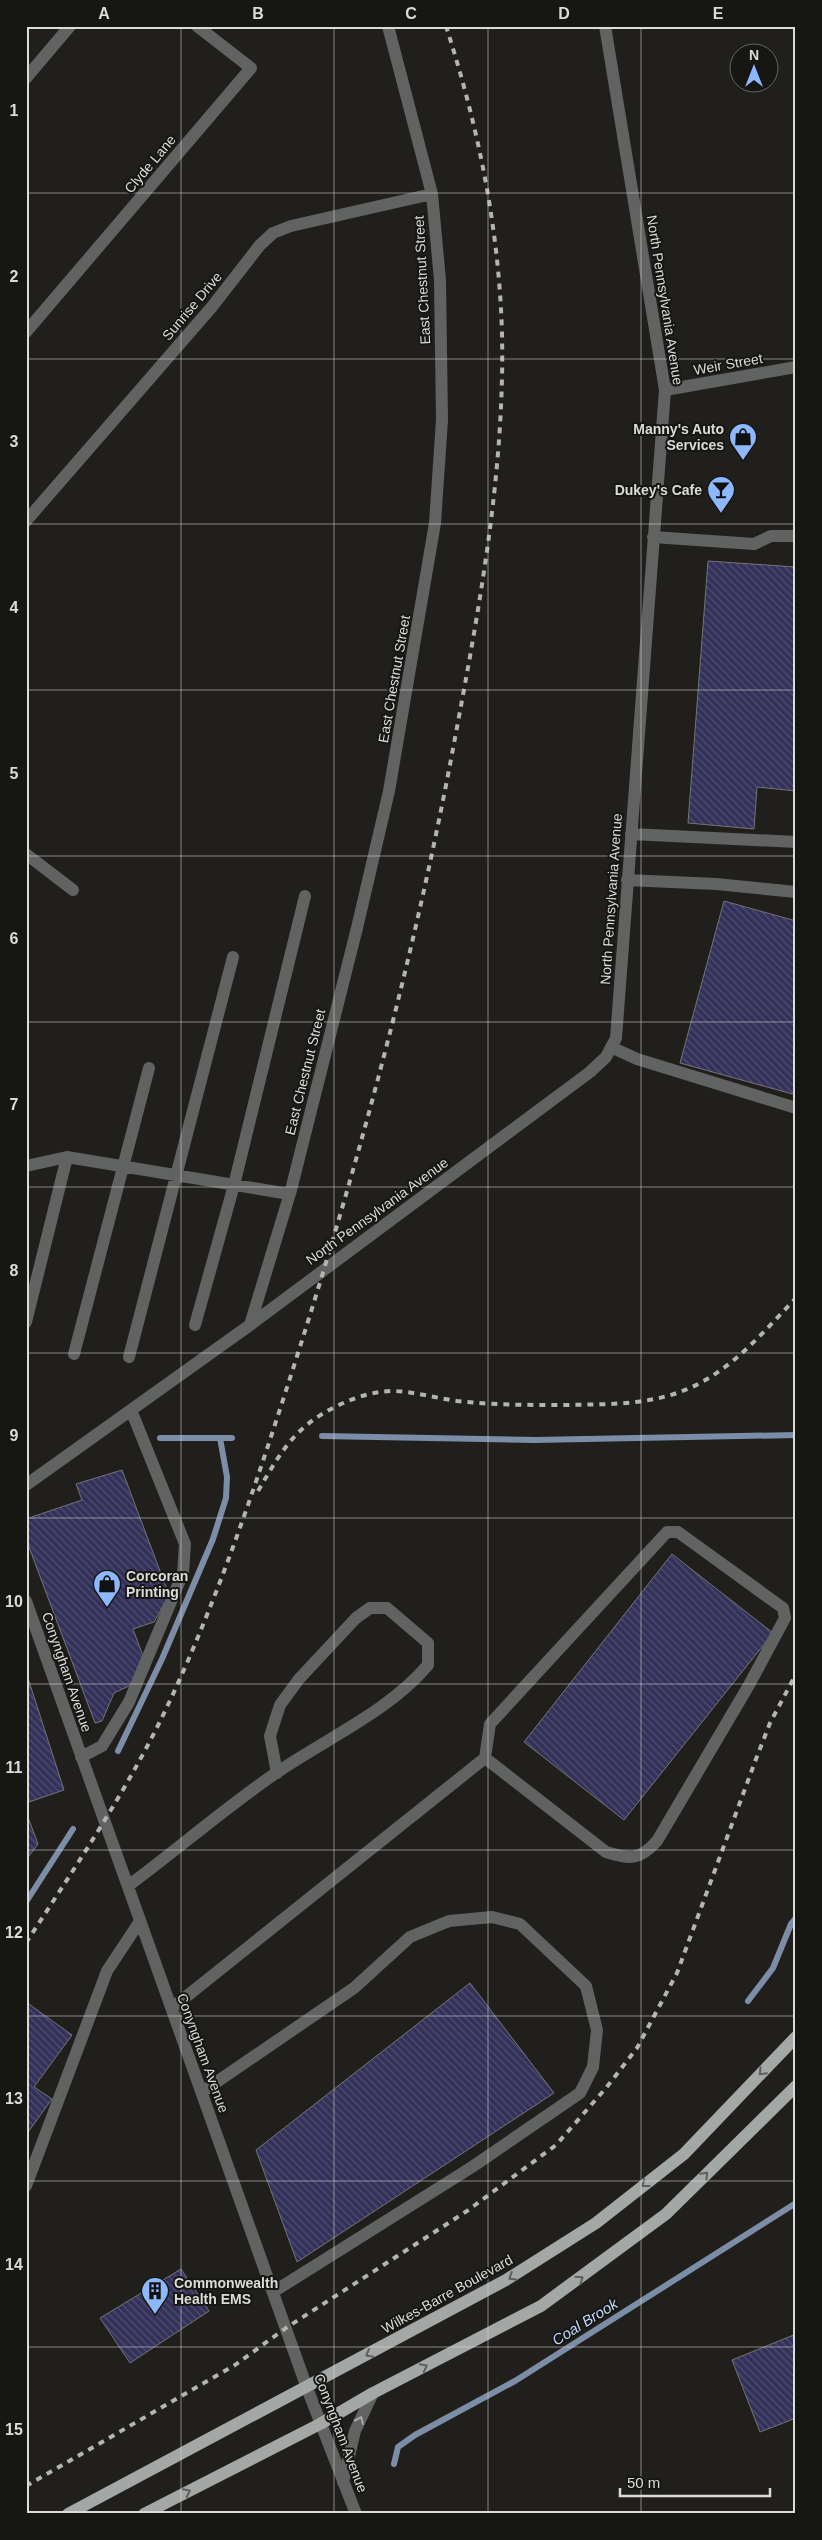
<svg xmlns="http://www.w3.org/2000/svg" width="822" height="2540" font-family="Arial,sans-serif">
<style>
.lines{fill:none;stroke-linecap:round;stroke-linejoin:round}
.stream{stroke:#7c8da7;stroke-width:6}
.building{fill:url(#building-back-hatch);stroke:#747478}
.minor{stroke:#616362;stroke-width:12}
.major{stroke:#a3a8a7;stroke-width:12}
.rail{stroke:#b4b4b2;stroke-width:4;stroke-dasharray:6 6;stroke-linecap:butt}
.oneway{stroke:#5c5f5d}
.oneway2{stroke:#aaaba9}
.grid{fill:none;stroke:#dbdbd9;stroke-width:1;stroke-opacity:0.55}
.labels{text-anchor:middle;stroke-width:4;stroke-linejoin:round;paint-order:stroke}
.street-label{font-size:14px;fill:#dbdbd9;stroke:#161613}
.poi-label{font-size:14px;font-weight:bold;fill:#dbdbd9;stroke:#161613;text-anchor:end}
.water-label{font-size:15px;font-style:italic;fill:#bfd7fd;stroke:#161613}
.neatline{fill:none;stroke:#dbdbd9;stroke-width:2}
.grid-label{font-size:16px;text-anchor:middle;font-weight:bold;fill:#dbdbd9}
</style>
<defs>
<pattern id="building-back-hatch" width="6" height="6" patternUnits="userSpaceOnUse" patternTransform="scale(1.25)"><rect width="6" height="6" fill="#333159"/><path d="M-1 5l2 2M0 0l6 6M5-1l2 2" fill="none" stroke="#504e70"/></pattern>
</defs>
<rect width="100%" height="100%" fill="#201f1c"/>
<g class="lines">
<path class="stream" d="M322,1436L535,1440L796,1435
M160,1438H232
M118,1751L162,1659L213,1539L226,1498L227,1477L220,1438
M26,1902L73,1829
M748,2001L773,1968L791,1924L796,1918
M394,2464L398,2447L415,2435L515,2381L796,2203"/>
</g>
<path class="building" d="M708,561L796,567V791L757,787L754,829L688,823Z
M724,901L796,921V1095L680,1063Z
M122,1470L169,1595L154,1622L133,1629L144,1659L133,1684L114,1693L102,1721L95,1723L26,1539V1519L82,1500L76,1484Z
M672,1554L773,1633L624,1820L524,1742Z
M26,1672L64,1790L26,1803Z
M26,1812L38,1844L26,1860Z
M470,1983L554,2093L297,2262L256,2150Z
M26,2002L72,2035L34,2087L52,2099L26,2135Z
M181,2269L209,2311L130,2363L100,2318Z
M796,2334V2418L760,2432L732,2360Z"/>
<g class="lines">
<path class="minor" d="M26,78L70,26
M26,332L251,68L197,26
M665,390L796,367
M26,521L211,308L260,245L273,233L291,226L432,194
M653,537L754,544L771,536H796
M631,834L796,842
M26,854L73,890
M627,880L716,884L796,892
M611,1047L637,1059L796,1108
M26,1166L67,1157L289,1194
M26,1322L67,1157
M195,1325L234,1185L305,896
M250,1325L291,1190L357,928L389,791L435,523L442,420L440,280L432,194L388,26
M74,1354L149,1068
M129,1357L233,957
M26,1485L250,1325L590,1072L606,1057L616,1038L665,390L605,26
M26,1601L307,2388L356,2514
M81,1757L102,1746L129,1702L183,1573L185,1544L131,1410
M128,1886C178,1849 225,1808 276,1773C327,1738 388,1712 428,1665V1643L387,1608H370L356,1618L299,1679L280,1705L270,1736L277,1773
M172,2008L485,1758L490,1724L667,1532H678L783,1608L785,1618L749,1685L657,1841C639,1861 630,1859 606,1852L485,1758
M202,2092L354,1988L410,1937L449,1921L492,1917L520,1924L586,1986L597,2030L593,2067L580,2093L472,2167L273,2292
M26,2186L107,1971L140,1921
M343,2482L355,2431L373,2393"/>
<path class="major" d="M68,2514L506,2280L596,2223L684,2154L796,2037
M144,2514L320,2424L373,2393L541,2306L666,2214L796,2086"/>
<path class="rail" d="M258,1491C282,1450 295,1426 339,1405C356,1397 375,1391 394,1391C416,1392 436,1398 457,1401C493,1405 528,1405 563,1405C611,1404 657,1406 700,1383C738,1363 767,1328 796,1298
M26,1943C75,1867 127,1791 166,1709C221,1593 260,1472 299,1350C361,1154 414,955 452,754C478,615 505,474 502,333C499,228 478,126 446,26
M26,2486L235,2365L286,2328L467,2211L556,2145L606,2088L637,2048L677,1973L756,1759L770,1723L796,1674"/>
</g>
<defs><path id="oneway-chevron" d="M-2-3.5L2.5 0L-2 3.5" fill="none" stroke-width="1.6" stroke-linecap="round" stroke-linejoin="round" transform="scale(1.25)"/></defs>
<g class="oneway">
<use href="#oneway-chevron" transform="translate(762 2072) rotate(134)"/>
<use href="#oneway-chevron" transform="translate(705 2175) rotate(-45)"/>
<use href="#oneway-chevron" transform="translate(645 2184) rotate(142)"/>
<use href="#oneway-chevron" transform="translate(512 2277) rotate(148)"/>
<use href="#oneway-chevron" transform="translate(580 2279) rotate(-35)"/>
<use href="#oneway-chevron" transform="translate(369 2354) rotate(152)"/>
<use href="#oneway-chevron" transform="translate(424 2367) rotate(-27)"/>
<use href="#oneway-chevron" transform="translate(187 2492) rotate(-27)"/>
</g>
<use class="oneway2" href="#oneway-chevron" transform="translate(360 2420) rotate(-66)"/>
<path class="grid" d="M181,26V2514M334,26V2514M488,26V2514M641,26V2514M26,193H796M26,359H796M26,524H796M26,690H796M26,856H796M26,1022H796M26,1187H796M26,1353H796M26,1518H796M26,1684H796M26,1850H796M26,2016H796M26,2181H796M26,2347H796"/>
<defs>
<symbol id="shop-pin" viewBox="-11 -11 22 30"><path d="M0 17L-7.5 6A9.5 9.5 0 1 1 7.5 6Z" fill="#8eb8fd" stroke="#161613"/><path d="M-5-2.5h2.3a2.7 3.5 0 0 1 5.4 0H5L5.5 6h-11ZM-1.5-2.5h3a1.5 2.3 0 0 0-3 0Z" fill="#111"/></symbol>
<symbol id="bar-pin" viewBox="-11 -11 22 30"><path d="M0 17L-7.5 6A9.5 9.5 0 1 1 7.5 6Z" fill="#8eb8fd" stroke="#161613"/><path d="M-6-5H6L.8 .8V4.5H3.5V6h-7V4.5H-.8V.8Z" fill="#111"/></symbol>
<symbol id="building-pin" viewBox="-11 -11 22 30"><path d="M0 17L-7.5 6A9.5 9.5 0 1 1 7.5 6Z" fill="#8eb8fd" stroke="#161613"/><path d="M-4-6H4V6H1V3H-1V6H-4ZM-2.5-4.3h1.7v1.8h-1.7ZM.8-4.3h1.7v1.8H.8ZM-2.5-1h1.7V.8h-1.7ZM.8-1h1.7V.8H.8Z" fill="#111"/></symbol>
</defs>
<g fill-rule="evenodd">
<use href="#shop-pin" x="727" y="421" width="32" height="43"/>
<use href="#bar-pin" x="705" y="474" width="32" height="43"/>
<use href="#shop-pin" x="91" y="1568" width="32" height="43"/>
<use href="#building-pin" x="139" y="2275" width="32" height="43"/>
</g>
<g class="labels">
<g class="street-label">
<text transform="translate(150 164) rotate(-50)" y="5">Clyde Lane</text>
<text transform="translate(422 280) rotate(-93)" y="5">East Chestnut Street</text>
<text transform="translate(665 300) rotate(81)" y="5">North Pennsylvania Avenue</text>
<text transform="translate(192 306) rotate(-50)" y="5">Sunrise Drive</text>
<text transform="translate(728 364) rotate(-10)" y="5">Weir Street</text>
<text transform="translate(394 679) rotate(-80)" y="5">East Chestnut Street</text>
<text transform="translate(611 899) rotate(-86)" y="5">North Pennsylvania Avenue</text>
<text transform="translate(305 1072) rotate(-76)" y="5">East Chestnut Street</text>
<text transform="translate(377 1211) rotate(-36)" y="5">North Pennsylvania Avenue</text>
<text transform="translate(67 1672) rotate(71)" y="5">Conyngham Avenue</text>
<text transform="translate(203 2053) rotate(70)" y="5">Conyngham Avenue</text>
<text transform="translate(447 2294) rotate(-29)" y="5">Wilkes-Barre Boulevard</text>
<text transform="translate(341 2433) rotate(69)" y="5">Conyngham Avenue</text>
</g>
<g class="poi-label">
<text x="724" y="434">Manny's Auto<tspan x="724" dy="16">Services</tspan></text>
<text x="702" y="495">Dukey's Cafe</text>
<text x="126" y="1581" text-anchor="start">Corcoran<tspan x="126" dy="16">Printing</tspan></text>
<text x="174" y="2288" text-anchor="start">Commonwealth<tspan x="174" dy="16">Health EMS</tspan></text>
</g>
<g class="water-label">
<text transform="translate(585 2322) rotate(-32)" y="5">Coal Brook</text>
</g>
</g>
<rect width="822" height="2540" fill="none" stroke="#161613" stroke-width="55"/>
<g transform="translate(754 68)"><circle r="24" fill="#161613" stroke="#656562"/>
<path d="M0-4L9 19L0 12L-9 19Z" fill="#8eb8fd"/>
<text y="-8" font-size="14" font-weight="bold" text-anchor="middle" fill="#dbdbd9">N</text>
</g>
<path d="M620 2488v8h150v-8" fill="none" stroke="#dbdbd9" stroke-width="2.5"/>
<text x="627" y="2488" font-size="15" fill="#dbdbd9" stroke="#161613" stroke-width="4" paint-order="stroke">50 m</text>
<rect x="28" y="28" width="766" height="2484" class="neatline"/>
<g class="grid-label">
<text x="104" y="19">A</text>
<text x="258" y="19">B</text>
<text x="411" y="19">C</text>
<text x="564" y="19">D</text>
<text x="718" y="19">E</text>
<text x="14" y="116">1</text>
<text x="14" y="282">2</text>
<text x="14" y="447">3</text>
<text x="14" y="613">4</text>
<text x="14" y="779">5</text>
<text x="14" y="944">6</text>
<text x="14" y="1110">7</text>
<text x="14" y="1276">8</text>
<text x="14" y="1441">9</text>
<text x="14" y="1607">10</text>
<text x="14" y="1773">11</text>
<text x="14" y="1938">12</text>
<text x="14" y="2104">13</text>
<text x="14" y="2270">14</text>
<text x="14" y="2435">15</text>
</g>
</svg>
